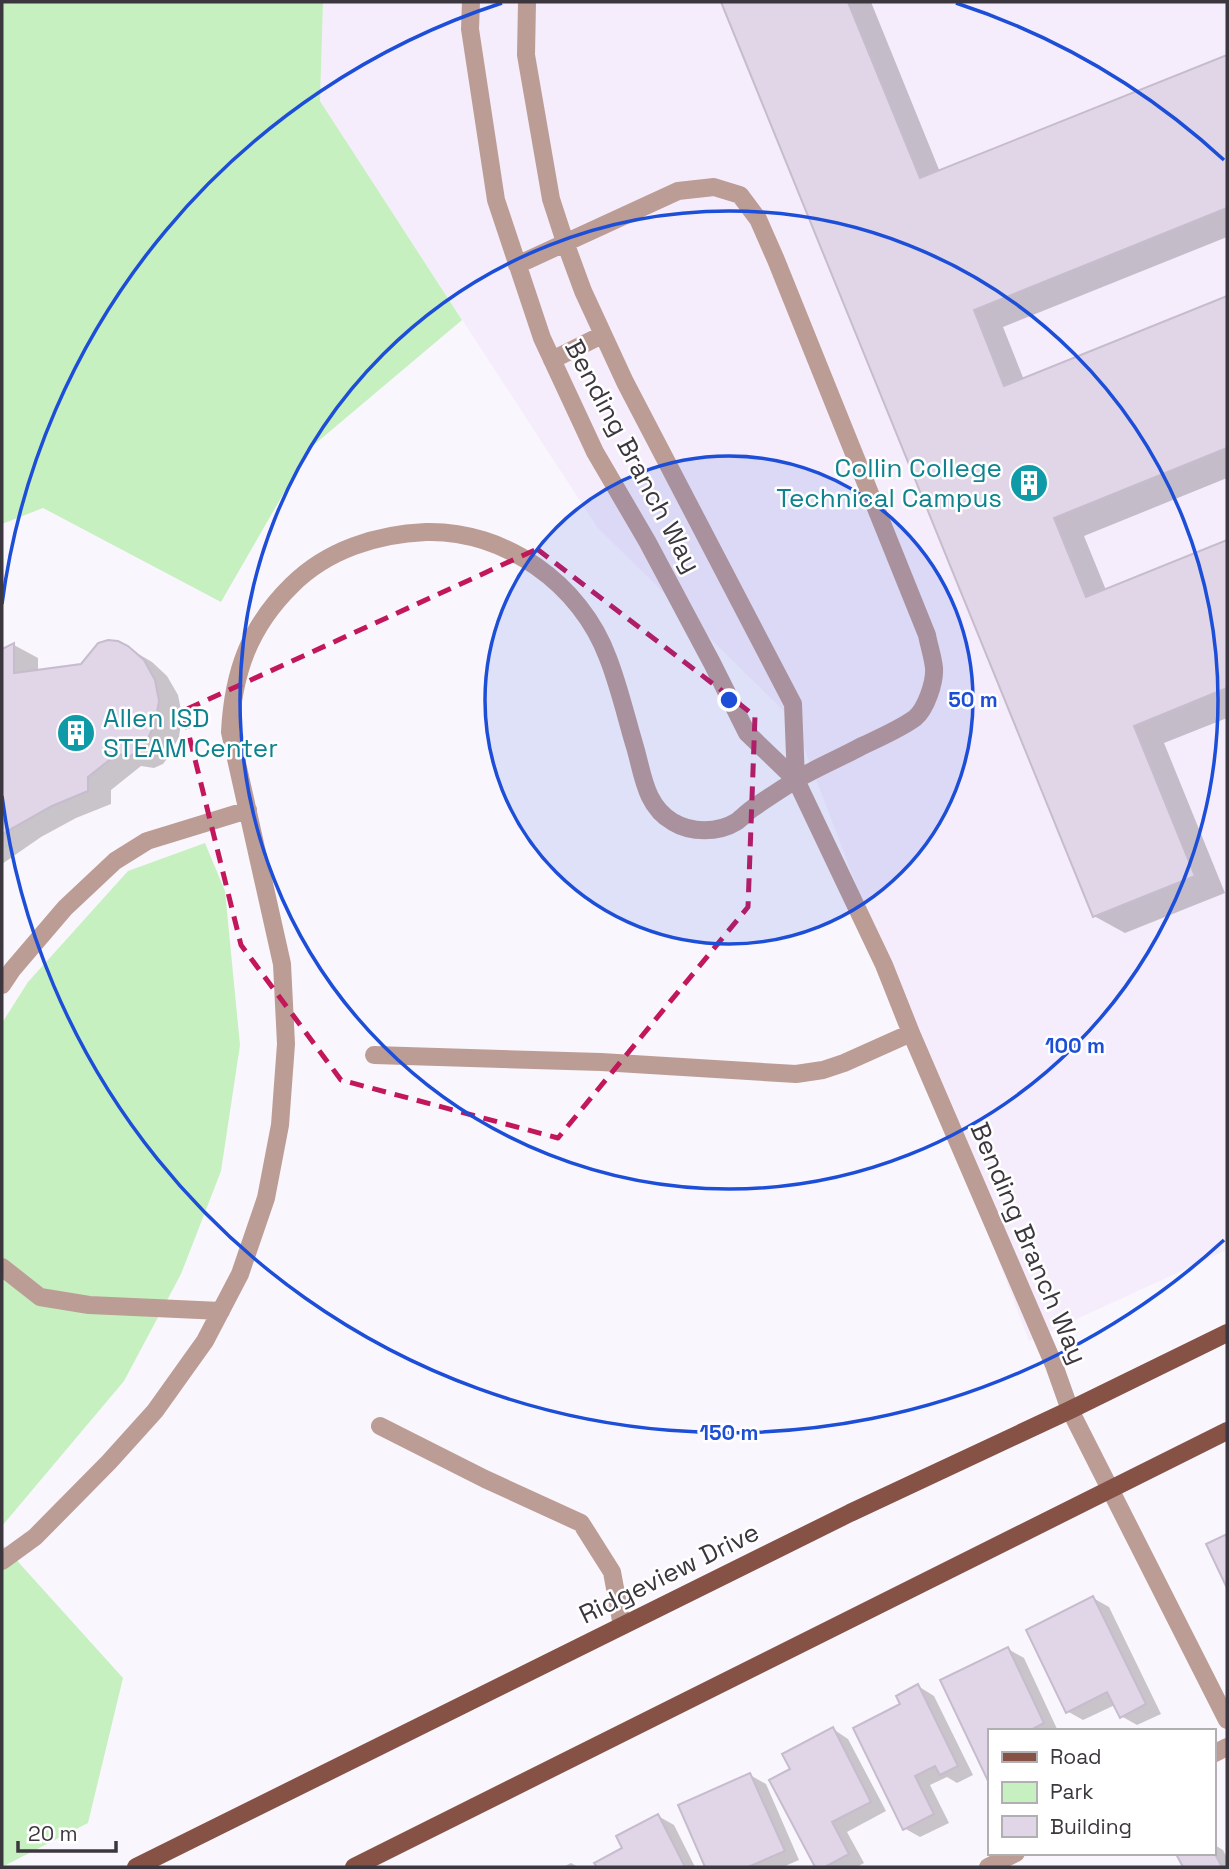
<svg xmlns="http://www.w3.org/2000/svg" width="1229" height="1869" font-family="'Space Grotesk',sans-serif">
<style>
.built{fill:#f6edfc}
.green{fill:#c6f0bf}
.shadow{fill:#0003}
.building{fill:#e1d6e8;stroke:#c6bccd;stroke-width:2}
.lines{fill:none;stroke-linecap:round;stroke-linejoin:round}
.minor{stroke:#bc9d96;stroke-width:18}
.major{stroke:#865246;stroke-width:18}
.marked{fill:none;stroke:#c2185b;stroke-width:5;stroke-dasharray:14 9;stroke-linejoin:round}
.ring{fill:none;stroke:#1d4ed8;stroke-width:3.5}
.labels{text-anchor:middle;stroke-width:5;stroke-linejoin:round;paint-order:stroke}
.street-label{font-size:26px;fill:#3c373e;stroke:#fff}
.culture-label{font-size:26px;fill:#0d838f;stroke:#fff;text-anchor:end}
.centre{fill:#1d4ed8;stroke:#fff;stroke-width:3.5}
.ring-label{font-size:21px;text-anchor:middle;font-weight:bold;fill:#1d4ed8;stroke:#fff;stroke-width:5;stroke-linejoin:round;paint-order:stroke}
</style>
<rect width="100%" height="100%" fill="#faf6fd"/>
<path class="built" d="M323,2H1227V1250L1029,1341L794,721L597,527L320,101Z"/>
<path class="green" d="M2,2H323L320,101L462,320L309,449L221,602L43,508L2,524Z
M205,843L225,891L240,1045L221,1171L181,1274L124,1381L2,1526V1023L28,982L128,871Z
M2,1544L123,1678L88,1823L2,1867Z"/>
<path class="shadow" d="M723,2H871L940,172L1227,57V237L1003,327L1024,380L1227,298V478L1084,536L1106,590L1227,542V718L1164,743L1225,893L1125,933L1094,916Z
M118,642L152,662L167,676L178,695L182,715L179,737L169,756L163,764L154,768L141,766L111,790V804L76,818L41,837L2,864V651L14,645L38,658V672L82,665Z
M1093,1598L1109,1607L1161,1714L1137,1725L1121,1716L1115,1705L1083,1720L1067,1711Z
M1008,1649L1024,1658L1058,1731H989V1779L942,1681Z
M918,1686L934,1696L973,1775L957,1783L947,1777L930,1785L949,1823L920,1837L904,1828Z
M833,1729L848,1739L886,1811L847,1832L864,1863L857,1867H817L772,1781L793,1770Z
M750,1775L766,1784L799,1860L783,1867H707L680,1806Z
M658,1816L674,1825L695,1867H599L597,1864L625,1849Z
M1213,1844L1223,1850L1227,1858V1867H1185L1179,1855L1183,1853H1213Z
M571,1863L578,1867H563Z"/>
<path class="building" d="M721,2H848L920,178L1227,55V208L974,310L1004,386L1227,296V448L1054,518L1086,597L1227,540V688L1134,726L1195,876L1093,917Z
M108,640L118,641L128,646L144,660L155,680L159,701L155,723L146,743L139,751L130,756L117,754L88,777V791L52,806L2,834V649L14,643V673L81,664L98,643Z
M1227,1534V1588L1206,1544Z
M1093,1596L1146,1704L1120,1718L1107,1692L1066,1713L1026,1630Z
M1008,1647L1044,1723L1029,1731H989V1783L940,1680Z
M918,1684L958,1766L940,1775L935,1766L915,1776L934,1814L903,1830L853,1728L900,1704L896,1696Z
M833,1727L871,1802L832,1822L849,1854L825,1867H815L769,1780L790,1769L782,1754Z
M750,1773L785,1851L748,1867H705L678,1805Z
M658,1814L685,1867H597L594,1863L622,1848L616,1836Z
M1213,1850L1222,1867H1183L1176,1854L1213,1853Z"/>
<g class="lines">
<path class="minor" d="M471,2L470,29L496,200L542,338L595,452L647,541L712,663L747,733L796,780L793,704L625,382L583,291L565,242L551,199L526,55L527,2
M552,360L602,335
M796,780L884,965L911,1033L1054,1365L1070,1410L1227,1720
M2,985L12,970L65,908L115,861L147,841L248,810
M374,1055L601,1062L796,1074L823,1070L844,1063L911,1033
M2,1267L40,1297L89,1305L221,1311
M380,1426L485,1479L581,1523L612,1572L622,1626
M2,1561L35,1537L109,1462L155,1411L205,1341L240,1274L266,1198L280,1125L286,1044L282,964L230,732C233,673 249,627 292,585C327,550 377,534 426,532C505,530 581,584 608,658C619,686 626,717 635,747C643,774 645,806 673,822C691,833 718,833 736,822C742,818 747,812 753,808C766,799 780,790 794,781C816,768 840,758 862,746C879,738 900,729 915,718C926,709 935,682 934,668C933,657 929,646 927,635L776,260L758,219L740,195L714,187L678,191L517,265
M1213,1754L1227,1747
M988,1867L1016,1853"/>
<path class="major" d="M136,1867L850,1513L1070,1410L1227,1333
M354,1867L1227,1431"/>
</g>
<path class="marked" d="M537,549L755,716L748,907L558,1138L341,1080L241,945L183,711Z"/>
<circle cx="729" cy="700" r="244" fill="#1d4ed8" fill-opacity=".12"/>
<g class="ring">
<circle cx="729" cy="700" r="244"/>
<circle cx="729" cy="700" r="489"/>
<path d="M1224 1240A733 733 0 0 1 2 796M2 604A733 733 0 0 1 502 3M956 3A733 733 0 0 1 1224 160"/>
</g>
<defs>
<symbol id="building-disc" viewBox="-11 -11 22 22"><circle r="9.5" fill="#0f9aa8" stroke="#fff"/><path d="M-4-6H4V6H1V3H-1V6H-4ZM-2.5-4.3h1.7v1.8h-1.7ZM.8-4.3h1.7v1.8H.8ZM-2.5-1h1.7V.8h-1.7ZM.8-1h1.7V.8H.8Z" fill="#fff"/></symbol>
</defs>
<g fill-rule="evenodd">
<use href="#building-disc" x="1007" y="461" width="44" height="44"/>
<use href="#building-disc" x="54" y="711" width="44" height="44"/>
</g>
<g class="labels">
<g class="street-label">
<text transform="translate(633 456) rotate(62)" y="9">Bending Branch Way</text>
<text transform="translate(1029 1243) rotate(67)" y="9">Bending Branch Way</text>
<text transform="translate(669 1573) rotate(-26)" y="9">Ridgeview Drive</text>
</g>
<g class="culture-label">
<text x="1002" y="477">Collin College<tspan x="1002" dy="30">Technical Campus</tspan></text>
<text x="103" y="727" text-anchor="start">Allen ISD<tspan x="103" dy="30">STEAM Center</tspan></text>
</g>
</g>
<circle cx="729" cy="700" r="10" class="centre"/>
<g class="ring-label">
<text x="973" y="707">50 m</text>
<text x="1075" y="1053">100 m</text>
<text x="729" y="1440">150 m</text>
</g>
<rect width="1229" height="1869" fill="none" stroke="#3c373e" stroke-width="7"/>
<rect x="988" y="1729" width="228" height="126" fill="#ffffff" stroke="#b1afb2" stroke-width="2"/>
<rect x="1002" y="1752" width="35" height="10" fill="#865246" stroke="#b1afb2" stroke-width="2"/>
<text x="1050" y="1764" font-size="21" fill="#3c373e">Road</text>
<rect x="1002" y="1782" width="35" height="21" fill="#c6f0bf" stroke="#b1afb2" stroke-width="2"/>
<text x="1050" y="1799" font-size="21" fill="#3c373e">Park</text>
<rect x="1002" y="1816" width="35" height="21" fill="#e1d6e8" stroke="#b1afb2" stroke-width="2"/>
<text x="1050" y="1834" font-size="21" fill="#3c373e">Building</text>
<path d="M18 1841v10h98v-10" fill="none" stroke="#3c373e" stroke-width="3.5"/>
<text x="28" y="1841" font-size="21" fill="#3c373e" stroke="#ffffff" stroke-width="5" paint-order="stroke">20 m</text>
</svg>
